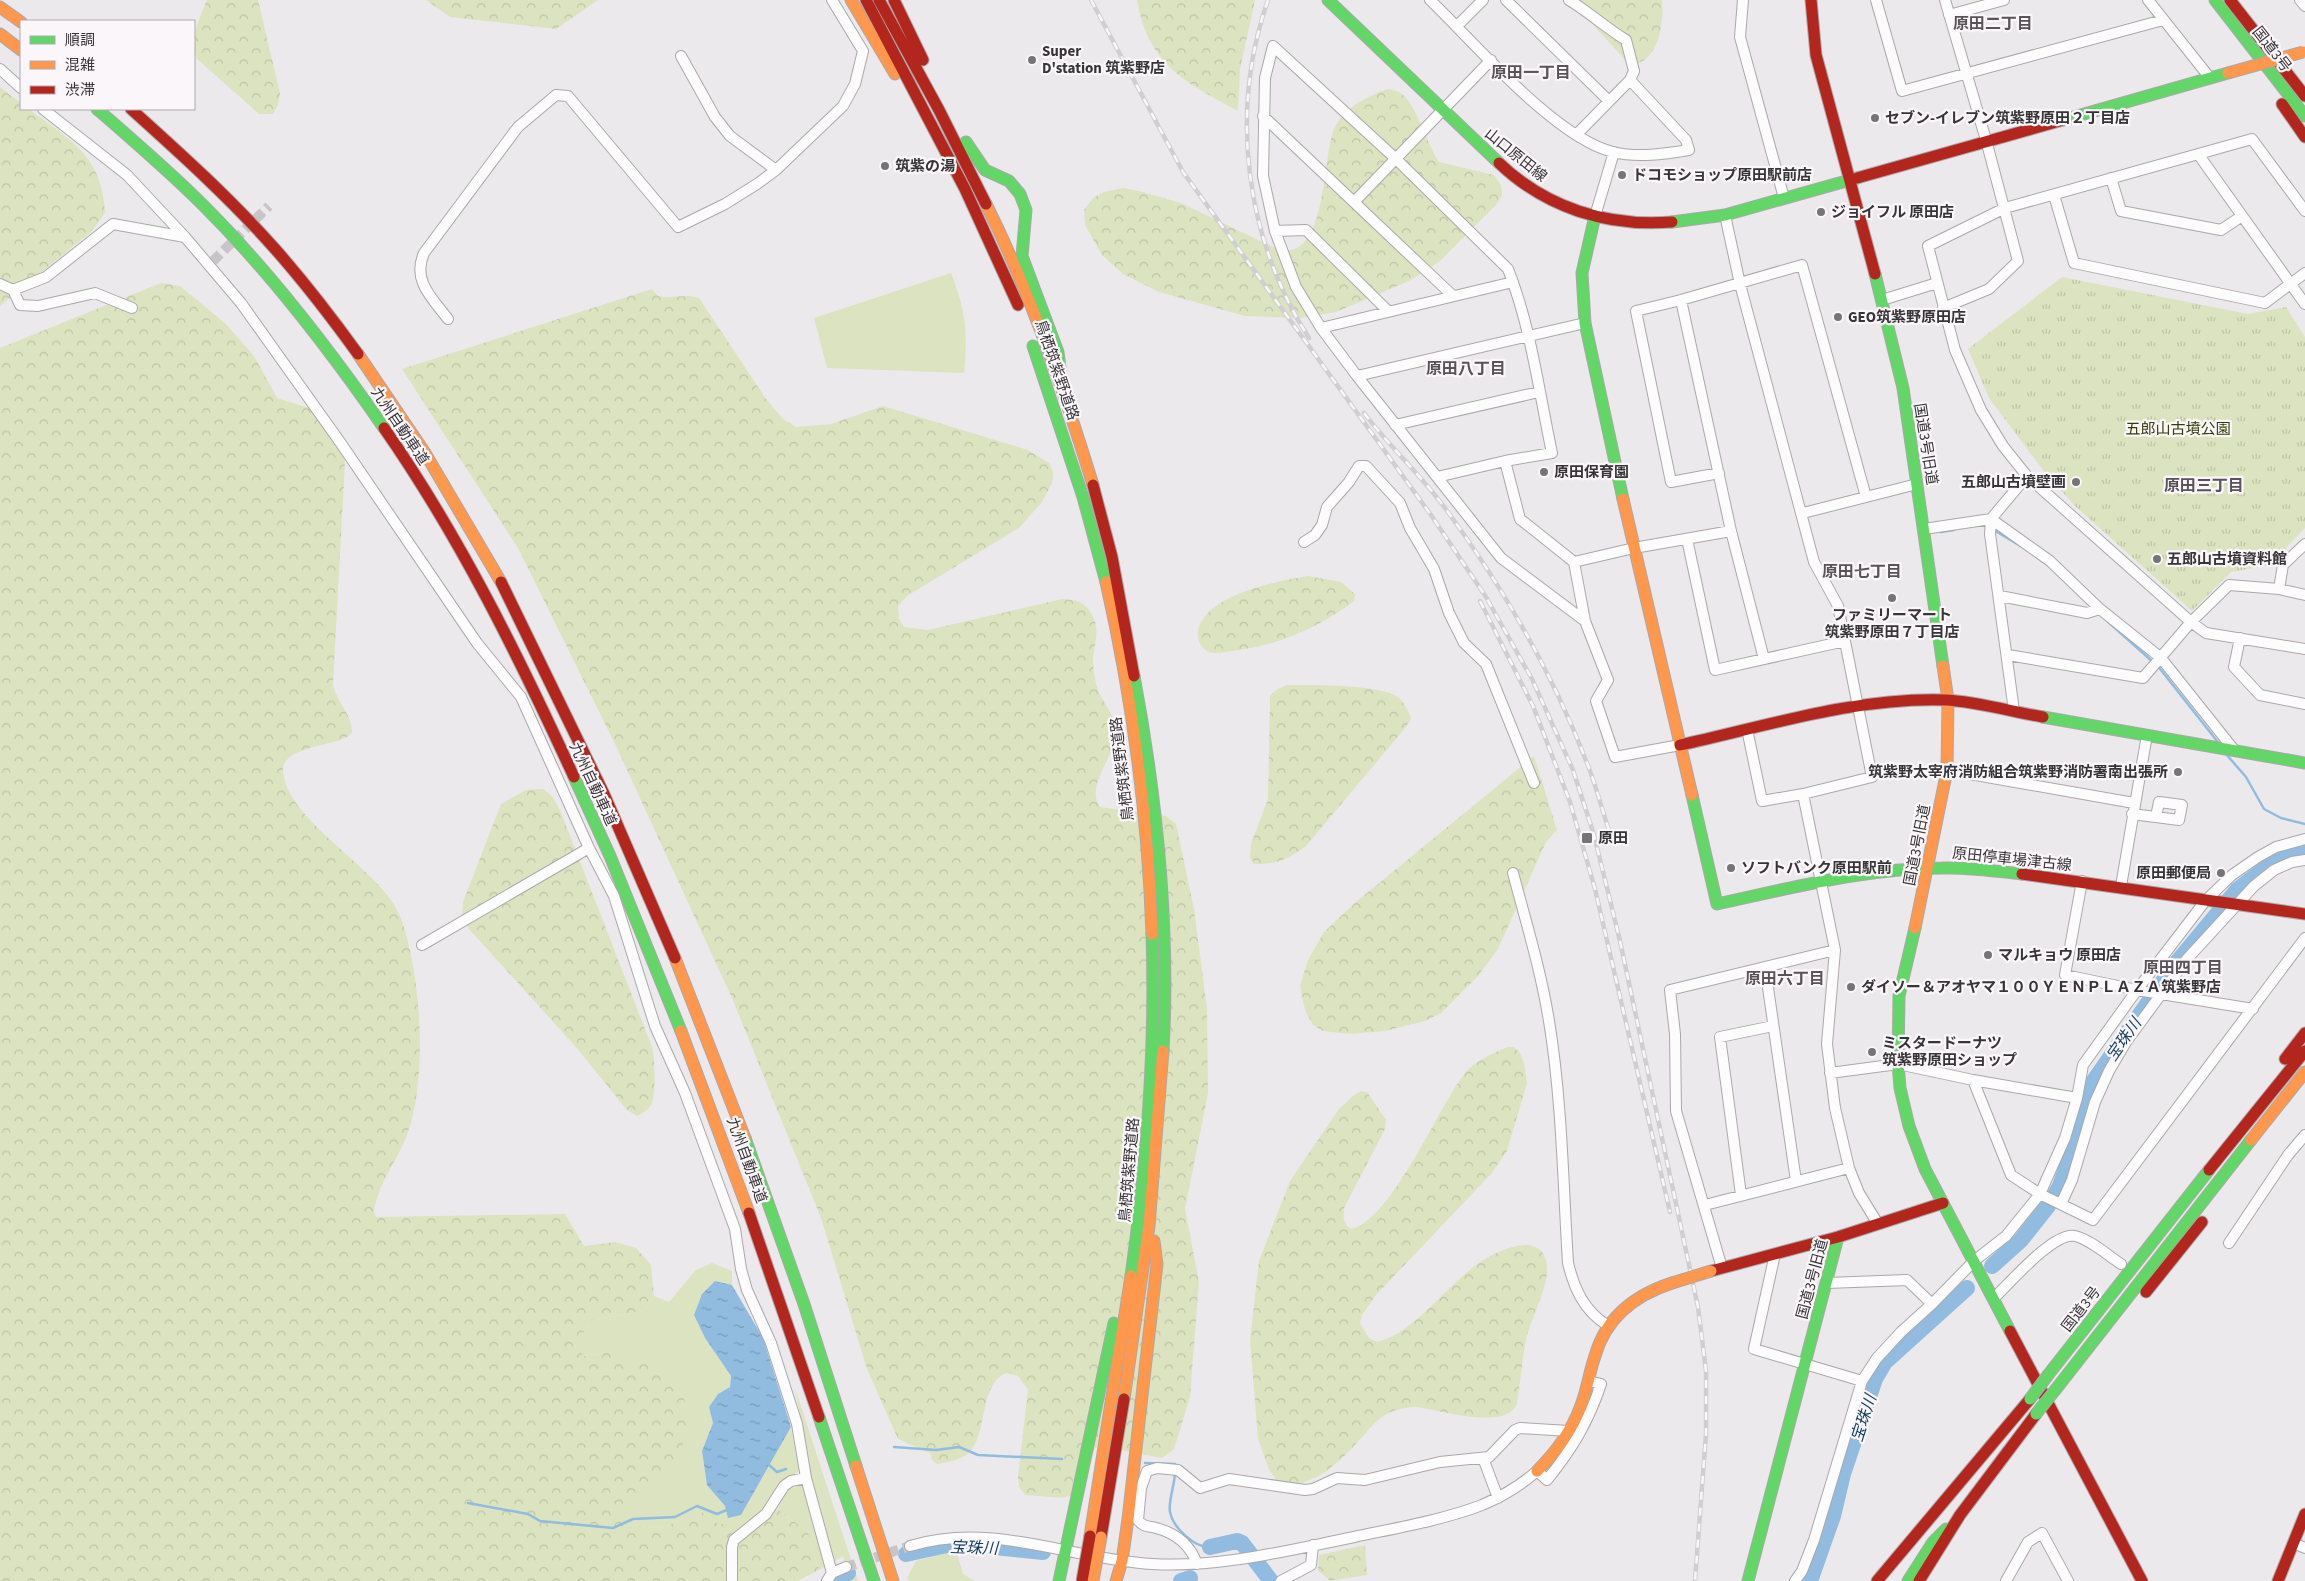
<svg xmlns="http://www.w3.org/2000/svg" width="2305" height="1581" font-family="'Source Sans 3','Noto Sans JP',sans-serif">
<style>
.grass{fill:#dce3c1}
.forest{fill:url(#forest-crowns)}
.park{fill:url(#park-tufts)}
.water{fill:url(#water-ripples)}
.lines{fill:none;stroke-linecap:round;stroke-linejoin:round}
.stream{stroke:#91bcdf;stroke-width:2.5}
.river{stroke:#91bcdf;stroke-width:16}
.street-tunnel{stroke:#c8c5c8;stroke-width:10;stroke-dasharray:10 5;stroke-linecap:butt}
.street-casing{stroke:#aba8aa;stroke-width:12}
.fast-casing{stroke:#aba8aa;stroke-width:13}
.slow-casing{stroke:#aba8aa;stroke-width:13}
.jam-casing{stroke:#aba8aa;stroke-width:13}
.street{stroke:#fcfcfc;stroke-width:10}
.fast{stroke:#63d668;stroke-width:11}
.slow{stroke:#ff974d;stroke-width:11}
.jam{stroke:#b3261e;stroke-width:11}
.rail-casing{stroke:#cfcfcf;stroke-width:4.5}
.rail{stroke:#fbf6fa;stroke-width:2.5;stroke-dasharray:8;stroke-linecap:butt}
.fast-bridge-casing{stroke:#aba8aa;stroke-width:13;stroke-linecap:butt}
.slow-bridge-casing{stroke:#aba8aa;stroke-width:13;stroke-linecap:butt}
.jam-bridge-casing{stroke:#aba8aa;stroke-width:13;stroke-linecap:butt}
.fast-bridge{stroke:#63d668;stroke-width:11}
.slow-bridge{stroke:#ff974d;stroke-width:11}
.jam-bridge{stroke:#b3261e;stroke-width:11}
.poi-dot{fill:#767476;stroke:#fbf6fa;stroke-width:2}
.labels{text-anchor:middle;stroke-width:4.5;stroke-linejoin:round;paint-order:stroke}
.street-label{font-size:15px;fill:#373537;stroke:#fbf6fa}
.poi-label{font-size:15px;font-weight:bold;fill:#373537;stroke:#fbf6fa;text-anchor:start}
.park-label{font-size:15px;fill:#323c04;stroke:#fbf6fa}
.neighbourhood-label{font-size:16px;font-weight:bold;fill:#585458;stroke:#fbf6fa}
.water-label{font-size:16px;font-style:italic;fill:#0f3f5f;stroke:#fbf6fa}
</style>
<defs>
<pattern id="forest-crowns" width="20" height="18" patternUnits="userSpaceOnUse" patternTransform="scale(1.25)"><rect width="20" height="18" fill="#dce3c1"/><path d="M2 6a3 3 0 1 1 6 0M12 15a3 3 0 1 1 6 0" fill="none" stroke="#bdc3a6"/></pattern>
<pattern id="park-tufts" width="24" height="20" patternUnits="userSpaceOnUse" patternTransform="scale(1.25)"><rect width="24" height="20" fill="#dce3c1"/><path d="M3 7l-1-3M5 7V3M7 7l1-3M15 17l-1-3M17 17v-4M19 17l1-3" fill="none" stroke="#bdc3a6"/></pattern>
<pattern id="water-ripples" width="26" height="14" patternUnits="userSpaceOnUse" patternTransform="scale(1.25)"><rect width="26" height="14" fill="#91bcdf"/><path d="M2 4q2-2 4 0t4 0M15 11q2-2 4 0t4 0" fill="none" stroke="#779ab6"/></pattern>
</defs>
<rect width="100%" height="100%" fill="#ece9ec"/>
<path class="grass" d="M951,273C966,311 968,333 964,373L827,368L814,318Z
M712,1263L732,1271V1285L715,1281L694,1315L705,1338L731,1376L730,1387L718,1394L709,1407L713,1423L702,1451L707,1485L725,1506L741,1515L791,1427L799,1471L781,1482L748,1536L738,1524L718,1525L701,1511L661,1528L629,1525L625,1512L671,1466L607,1352L583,1356L575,1347L591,1320L644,1311L654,1296L669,1302L696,1270Z
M795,1388L858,1581H849L843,1556L819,1570L808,1532L777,1509L788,1490L811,1481Z
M956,1550L963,1574L975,1581H909L907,1578L916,1561Z"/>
<path class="forest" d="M207,0H258L280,93L278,105L273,114H259L197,59C189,39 199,19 207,0Z
M426,0H598L556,29L450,17Z
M1137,0H1255L1240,69L1238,111C1185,82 1148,65 1137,0Z
M1570,0H1662C1664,23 1659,63 1630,65Z
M0,87L21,103V109H29C70,140 103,156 105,213L92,231L0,306Z
M1388,89C1393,90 1399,91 1403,95C1417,107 1427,144 1439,162L1494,175L1501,185L1502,196L1495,206L1440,261L1409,281L1336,312L1300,318L1245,316L1159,292L1123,274L1102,255L1085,225L1084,210L1093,198L1104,192L1123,188L1139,191L1181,203L1275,248C1328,268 1322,156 1334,129C1344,108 1367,96 1388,89Z
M161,283L180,286L226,324L254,356L277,398L312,409L338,435L345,463L333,684C336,702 353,715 352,733C343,746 282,745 283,770C285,821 381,868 400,916C421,971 428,1077 408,1132C399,1159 377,1184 374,1212L376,1217L565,1214L584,1246L615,1242L636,1248L651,1265L654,1296L644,1311L591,1320L575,1347L584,1356L607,1352L656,1367L683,1390L689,1433L671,1466L626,1512L629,1525L661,1528L701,1511L718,1524H738L748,1536L777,1509L808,1532L819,1570L798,1581H0V348Z
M652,289L658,296C672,299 685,293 699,298L766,399L783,419L796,427L831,424L883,406L1028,450L1049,463L1053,472L1052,483L1042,502L1019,528L907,596L898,606L899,619L904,627L928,630L1062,599C1078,600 1087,602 1094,619C1100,632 1093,647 1093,661C1093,669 1095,680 1097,687C1103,705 1121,721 1116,740C1110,760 1086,788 1100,807L1166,816L1176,824L1194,909L1207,1009L1208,1093L1185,1209L1199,1282L1190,1397L1174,1449L1162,1458L1101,1446L1095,1448L1074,1495L1062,1498L1025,1495L1019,1487L1018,1477L1028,1390L1018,1376L1006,1373C980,1384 987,1429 972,1449C964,1460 949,1462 937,1464L932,1460L930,1453L898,1439L867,1369L821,1218L732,998L616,746L518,548L402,369Z
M1308,576L1341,582L1355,594L1354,601C1319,628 1276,646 1232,651C1224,652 1214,655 1207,651C1200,647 1197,638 1198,631C1204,595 1278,581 1308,576Z
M1287,685C1312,685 1375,684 1396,696C1404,701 1408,710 1411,718L1406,727L1306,846C1287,860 1278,864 1254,864L1250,857L1251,844L1268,799L1270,696L1276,690Z
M1534,756L1557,830L1546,842L1498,949L1478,976L1441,1013L1425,1021L1385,1031L1349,1034L1323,1031L1313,1025L1305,1010L1300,986L1308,960L1324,932L1356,902Z
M543,789L552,796L560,810L652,1047C655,1059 656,1091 652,1103C649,1110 643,1113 637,1116L627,1110L575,1046L468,928L462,915L463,902L501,804L526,790Z
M1508,1047H1514L1520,1053L1524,1063L1527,1083L1507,1151L1491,1174L1376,1295L1362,1315L1360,1323L1369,1338L1377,1342C1387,1339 1396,1335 1404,1329C1430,1311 1450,1285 1476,1265C1495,1251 1544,1227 1547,1267C1549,1286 1530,1320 1526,1340C1522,1361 1520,1383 1517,1404C1504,1432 1439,1409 1415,1407C1409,1407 1399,1409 1393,1411C1375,1418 1366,1434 1353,1447C1333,1468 1308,1490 1278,1483L1269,1469L1258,1439L1250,1340L1259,1261L1290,1181L1339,1109L1353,1096L1361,1091L1367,1092L1386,1120L1385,1129L1344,1208C1343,1218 1343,1223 1351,1229C1392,1220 1438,1107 1465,1073C1476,1060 1493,1053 1508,1047Z
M1365,1545L1367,1575L1330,1581L1318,1570L1319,1555Z"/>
<path class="park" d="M2062,277L2248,314L2286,307L2305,337V528L2269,565L2231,572L2192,611L2075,506L2046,474L1989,398L1968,349Z"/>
<path class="water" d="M715,1281L732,1285L763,1338L791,1427L741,1515L728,1518L725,1506L707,1485L702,1451L713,1423L709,1407L718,1394L730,1387L731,1376L705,1338L694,1315L702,1294Z"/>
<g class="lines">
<path class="stream" d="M1992,529L2024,548
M1941,532L1954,530
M2106,620L2153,662
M2157,665L2217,741
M2226,754L2246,777L2264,809L2281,818L2305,824
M894,1447L936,1450L959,1447L978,1455L1062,1459
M1145,1463L1175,1464V1467
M768,1464L777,1472L786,1469
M1175,1472C1175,1485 1168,1500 1170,1512C1173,1528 1195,1548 1210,1547
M468,1503L528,1514L540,1521L613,1528L633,1519L675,1517L697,1506L717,1514L729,1509"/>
<path class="river" d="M1992,1266L2021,1240L2048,1206L2060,1186L2087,1108L2093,1082L2173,967L2237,890L2277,860L2305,850
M1210,1547L1237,1541L1242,1543L1271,1581
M906,1554L956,1543L1043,1552
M837,1581L840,1576L848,1573
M1181,1581L1190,1578
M1810,1581L1833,1516L1843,1474L1875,1379L1885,1362L1967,1288"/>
<path class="street-tunnel" d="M213,261L269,206
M846,1567L910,1546"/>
<defs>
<path id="street" d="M1430,0C1475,43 1555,138 1613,152C1637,158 1665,154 1689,150L1686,140L1630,80
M1506,0L1609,101
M1569,0C1589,12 1606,28 1626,40L1634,71L1630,80L1577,134
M1743,0L1740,37L1784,198
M1876,0L1902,91L2163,20
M2148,0L2210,78
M2300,0L2305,6
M1949,15L2004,0
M1457,26L1483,0
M681,56L715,117L730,136L776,170
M0,69L21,88
M43,109L127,175L185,237L241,303L340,442L477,643L521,697L589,848L614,896L655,1026L685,1093L735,1229L741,1269L747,1290L771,1343L797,1424L806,1478L832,1573
M1263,116L1453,296
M2198,154L2305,304
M2111,178L2121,211L2221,230L2242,216
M2054,195L2074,263L2265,303L2305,273
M1354,202L1491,60
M2305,211L2252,139L2005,208L1928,246L1955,350L1981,410L2003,446L2027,476L2191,622L2206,633L2305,649
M1725,215L1740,284L1814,562L1838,606L1872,777L1803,794L1762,801L1747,729
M1595,216L1614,152
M1275,231L1306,230L1388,311
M0,284L13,290L46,277L113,224L185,237
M13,290L20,305L38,306L95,293L132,308
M1681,300L1731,531L1764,659
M1882,300L1937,283
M1943,308L1989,289L2018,261L1986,140L1945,0
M448,319C431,297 412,280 424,253L518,127L556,95L568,96L678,227L725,204L757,184L776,170L843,106L855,84L863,51L832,0
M1321,328L1513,282
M1357,376L1585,323
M1395,425L1539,392
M1505,461L1520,519L1574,562L1585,621L1608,680L1596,701L1615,757L1680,745
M1719,473L1671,482L1636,311L1681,300L1802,265L1866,497
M1437,477L1505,461L1552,453C1539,392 1531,327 1508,269L1395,158L1273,46L1265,78L1263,176L1275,231L1296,287L1321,328L1357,376L1501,558L1585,621
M1803,513L1917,484
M1924,529L1991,519L2050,561L2100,609L2161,658L2235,751
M1687,539L1715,670L1845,641
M1304,542L1315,535L1322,525L1327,507L1349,482L1359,466H1366L1400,503L1410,528L1434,569L1449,613L1464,643L1486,664L1534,783
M1574,562L1634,548L1731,531
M2279,589L2283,565L2305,544
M2000,596L2087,613L2100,609
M2240,638L2234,667L2260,695L2305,704
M2008,655L2143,678L2191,622L2229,585L2279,589L2305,595
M2014,711L1990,534L1991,519L2027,476
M1947,770L2134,803
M1803,794L1835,950L1827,1044L1835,1108L1849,1168L1859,1193L1878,1224
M2132,814L2179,820L2182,805L2159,802L2156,817
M1513,873C1526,922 1541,971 1549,1021C1562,1100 1563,1183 1568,1263C1574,1288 1584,1311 1607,1325
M2082,881L2065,975L2137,990L2253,1009
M2121,886L2147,735
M422,945L589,848
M1765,967L1796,1181
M1830,1073L1898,1064L1973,1080L2077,1098
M1973,1080L2011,1175L2040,1194L2093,1220L2305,938
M1741,1195L1720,1037L1773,1026
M2061,1204L2072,1180L2095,1102L2109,1071L2126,1042L2187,959L2254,886L2274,870L2292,862L2305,860
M1705,1205L1849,1168
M2229,1243L2288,1155L2305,1135
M1775,1254L1754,1349L1862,1381
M1722,1268L1676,1111L1675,1034L1670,990L1835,950
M1827,1283L1907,1280L1932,1304
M1994,1298C2009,1284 2054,1231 2075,1236C2091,1240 2107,1255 2121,1264
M1483,1458L1498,1498
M2293,1543L2305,1548
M910,1546C994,1521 1069,1559 1152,1564C1220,1568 1289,1550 1354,1537C1396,1528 1443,1520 1482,1505C1503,1496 1520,1486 1537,1471L1547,1480C1572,1449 1588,1423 1601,1384L1589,1381
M1197,1564C1190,1544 1175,1533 1156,1528C1148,1526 1143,1527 1138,1520L1141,1488L1147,1471L1157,1468L1178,1470L1200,1488L1229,1479L1305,1490L1313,1489L1337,1478L1365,1480L1440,1462L1489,1457L1515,1430L1520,1428L1569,1431
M732,1581V1547L734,1540L766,1514L784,1486L791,1481L806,1478
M827,1581L832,1573L846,1567
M1281,1581L1311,1565L1313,1545
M1795,1581L1802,1571L1814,1540L1862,1381L1877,1358L1901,1332L1932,1304L1974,1261L2006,1236L2040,1194L2065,1138L2077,1098L2083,1065L2137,990L2206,900L2232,875L2258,857L2276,847L2305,839
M2006,1581L2028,1542L2042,1533L2068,1581"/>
<path id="fast" d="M1328,0L1499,163
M2215,0L2305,116
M97,109C134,141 170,172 204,206C272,274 330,350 384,428
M2063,120L2228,73
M966,142L985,170L1009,181L1020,194L1026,210L1022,256L1058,352L1061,375
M1595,216L1582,273L1585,323L1623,499
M1672,222L1725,215L1857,178
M1875,274L1903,388L1943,666
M1033,346L1083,497L1106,582
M1134,676C1157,799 1170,926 1163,1051
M2043,717L2305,763
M574,777L610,856L681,1031
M1692,795L1717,904C1791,888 1866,868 1942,868C1969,867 1996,871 2022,874
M1915,928L1899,996L1898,1064L1900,1088L1909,1126L1925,1169L2010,1331
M745,1138L804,1304L856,1466
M1131,1276C1147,1162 1156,1049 1152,934
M2048,1375L2209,1170
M2056,1389L2251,1140
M819,1417L874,1581
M1059,1581L1114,1323
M1748,1581L1838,1237
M1908,1581L1933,1542L1946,1529"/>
<path id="slow" d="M851,0L895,74
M0,7L21,22
M0,34L21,50
M986,204C1030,292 1064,390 1093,485
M358,354L425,453L501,582
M1623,499L1692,795
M1106,582C1132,697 1148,815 1152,934
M1915,928L1947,770L1948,700L1943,666
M675,958L745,1138
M681,1031L749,1213
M2251,1140L2305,1072
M1124,1399L1149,1226L1163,1051
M856,1466L893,1581
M1537,1471C1555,1453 1571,1432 1580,1408C1587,1391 1589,1373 1595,1356C1606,1317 1635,1295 1672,1283
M1090,1536L1131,1276
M1116,1581L1122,1561L1128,1519L1157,1264L1154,1241"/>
<path id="jam" d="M866,0L965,189L1018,305
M879,0L939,110L986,204
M894,0L923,60
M1811,0L1816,55L1875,274
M2230,0L2305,96
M2282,104L2305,137
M131,109C181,154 231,199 276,250C305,283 332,318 358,354
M1499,163C1546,208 1607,227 1672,222
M1857,178L2063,120
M384,428C460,537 519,657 574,777
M1093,485L1112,557L1134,676
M501,582L604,794L675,958
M1680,745C1767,726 1856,697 1945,700C1974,701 2014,712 2043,717
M2022,874L2305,914
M2285,1059L2305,1033
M2209,1170L2305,1051
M749,1213L819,1417
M1711,1271L1838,1237L1943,1203
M2146,1292L2202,1222
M2010,1331L2142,1581
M1101,1537L1124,1399
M1877,1581L2030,1399
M1919,1581L1960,1515L2036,1414
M2278,1581L2305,1514"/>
</defs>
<use href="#street" class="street-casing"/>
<use href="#fast" class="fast-casing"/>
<use href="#slow" class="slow-casing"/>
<use href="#jam" class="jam-casing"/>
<use href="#street" class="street"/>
<use href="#fast" class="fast"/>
<use href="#slow" class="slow"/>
<use href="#jam" class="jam"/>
<defs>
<path id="rail" d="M1091,0L1183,172L1431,515L1486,597L1532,679L1573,770L1594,835L1620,941L1698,1307L1706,1371V1434L1695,1581
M1268,0C1229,112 1245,238 1309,338
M1364,413C1389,446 1420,474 1445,508C1503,587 1552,672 1587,763C1597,788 1603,814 1612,839
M1480,601L1533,706L1570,802L1595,889L1670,1212"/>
</defs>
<use href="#rail" class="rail-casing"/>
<use href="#rail" class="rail"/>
<defs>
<path id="fast-bridge" d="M2030,1399L2048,1375
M2036,1414L2056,1389"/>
<path id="slow-bridge" d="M2228,73L2303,52
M1672,1283L1711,1271
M1093,1581L1101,1537"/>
<path id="jam-bridge" d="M1082,1581L1090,1536"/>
</defs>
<use href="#fast-bridge" class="fast-bridge-casing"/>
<use href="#slow-bridge" class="slow-bridge-casing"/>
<use href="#jam-bridge" class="jam-bridge-casing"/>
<use href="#fast-bridge" class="fast-bridge"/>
<use href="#slow-bridge" class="slow-bridge"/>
<use href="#jam-bridge" class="jam-bridge"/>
</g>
<g class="poi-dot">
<circle cx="1032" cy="60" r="5"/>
<circle cx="1875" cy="118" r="5"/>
<circle cx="885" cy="166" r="5"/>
<circle cx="1622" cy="175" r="5"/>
<circle cx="1821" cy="212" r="5"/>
<circle cx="1838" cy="317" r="5"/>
<circle cx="1544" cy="472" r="5"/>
<circle cx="2076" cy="482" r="5"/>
<circle cx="2157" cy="559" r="5"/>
<circle cx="1892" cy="598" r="5"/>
<circle cx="2178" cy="772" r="5"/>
<rect x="1581" y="832" width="12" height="12" rx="2.5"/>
<circle cx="1731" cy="868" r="5"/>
<circle cx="2221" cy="873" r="5"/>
<circle cx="1988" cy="955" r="5"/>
<circle cx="1851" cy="987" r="5"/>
<circle cx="1872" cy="1052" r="5"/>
</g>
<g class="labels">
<g class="street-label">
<text transform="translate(2272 49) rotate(52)" y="5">国道3号</text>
<text transform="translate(1516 155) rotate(39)" y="5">山口原田線</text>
<text transform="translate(1057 370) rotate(71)" y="5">鳥栖筑紫野道路</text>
<text transform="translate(400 426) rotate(56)" y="5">九州自動車道</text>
<text transform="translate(1926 444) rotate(81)" y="5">国道3号旧道</text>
<text transform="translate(1122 769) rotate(-97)" y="5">鳥栖筑紫野道路</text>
<text transform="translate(593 784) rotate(65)" y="5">九州自動車道</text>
<text transform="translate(1917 845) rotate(-79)" y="5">国道3号旧道</text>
<text transform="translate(2012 859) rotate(6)" y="5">原田停車場津古線</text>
<text transform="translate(747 1160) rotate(70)" y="5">九州自動車道</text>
<text transform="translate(1129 1170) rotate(-85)" y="5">鳥栖筑紫野道路</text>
<text transform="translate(1812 1279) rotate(-75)" y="5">国道3号旧道</text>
<text transform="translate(2081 1309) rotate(-52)" y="5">国道3号</text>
</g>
<g class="poi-label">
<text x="1042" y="56">Super<tspan x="1042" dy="17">D'station 筑紫野店</tspan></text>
<text x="1885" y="123">セブン-イレブン筑紫野原田２丁目店</text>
<text x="895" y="171">筑紫の湯</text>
<text x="1632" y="180">ドコモショップ原田駅前店</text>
<text x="1831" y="217">ジョイフル 原田店</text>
<text x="1848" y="322">GEO筑紫野原田店</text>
<text x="1554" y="477">原田保育園</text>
<text x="2066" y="487" text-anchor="end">五郎山古墳壁画</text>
<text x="2167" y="564">五郎山古墳資料館</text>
<text x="1892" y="620" text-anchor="middle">ファミリーマート<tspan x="1892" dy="17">筑紫野原田７丁目店</tspan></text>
<text x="2168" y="777" text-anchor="end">筑紫野太宰府消防組合筑紫野消防署南出張所</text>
<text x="1598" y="843">原田</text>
<text x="1741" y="873">ソフトバンク原田駅前</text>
<text x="2211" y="878" text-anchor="end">原田郵便局</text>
<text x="1998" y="960">マルキョウ 原田店</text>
<text x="1861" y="992">ダイソー＆アオヤマ１００ＹＥＮＰＬＡＺＡ筑紫野店</text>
<text x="1882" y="1048">ミスタードーナツ<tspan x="1882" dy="17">筑紫野原田ショップ</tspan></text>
</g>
<g class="park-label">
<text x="2178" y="434">五郎山古墳公園</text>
</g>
<g class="neighbourhood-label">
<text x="1993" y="29">原田二丁目</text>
<text x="1531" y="78">原田一丁目</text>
<text x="1466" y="374">原田八丁目</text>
<text x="2204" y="491">原田三丁目</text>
<text x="1862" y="577">原田七丁目</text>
<text x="2183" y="973">原田四丁目</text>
<text x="1785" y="984">原田六丁目</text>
</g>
<g class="water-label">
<text transform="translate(2123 1039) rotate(-55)" y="6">宝珠川</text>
<text transform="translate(1863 1418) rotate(-72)" y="6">宝珠川</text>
<text transform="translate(974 1547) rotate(2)" y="6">宝珠川</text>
</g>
</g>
<rect x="20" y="20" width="175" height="90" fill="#fbf6fa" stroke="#ada9ac"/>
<rect x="30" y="36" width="25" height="8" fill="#63d668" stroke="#ada9ac"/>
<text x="65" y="45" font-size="15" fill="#373537">順調</text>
<rect x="30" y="61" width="25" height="8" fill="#ff974d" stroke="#ada9ac"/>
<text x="65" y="70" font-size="15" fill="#373537">混雑</text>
<rect x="30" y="86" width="25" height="8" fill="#b3261e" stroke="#ada9ac"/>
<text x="65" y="95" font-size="15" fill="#373537">渋滞</text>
</svg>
